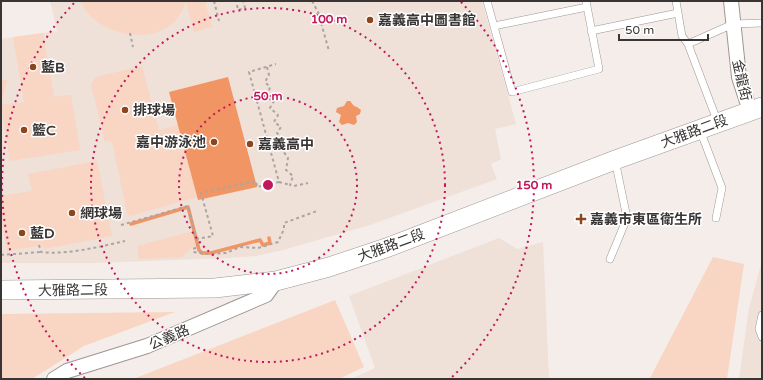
<svg xmlns="http://www.w3.org/2000/svg" width="763" height="380" font-family="'Varela Round','Noto Sans TC',sans-serif">
<style>
.built{fill:#efe0d8}
.green{fill:#f9d5c3}
.water{fill:#f19564}
.lines{fill:none;stroke-linecap:round;stroke-linejoin:round}
.stream{stroke:#f19564;stroke-width:3.5}
.lane-casing{stroke:#9d9693;stroke-width:8}
.street-casing{stroke:#9d9693;stroke-width:16}
.secondary-casing{stroke:#9d9693;stroke-width:20}
.path{stroke:#aba5a2;stroke-width:2;stroke-dasharray:3 3;stroke-linecap:butt}
.lane{stroke:#fff;stroke-width:7}
.street{stroke:#fff;stroke-width:14}
.secondary{stroke:#fff;stroke-width:19}
.ring{fill:none;stroke:#c2185b;stroke-width:2;stroke-dasharray:2 4}
.poi-dot{fill:#8c461d;stroke:#fff;stroke-width:1.5}
.labels{text-anchor:middle;stroke-width:3;stroke-linejoin:round;paint-order:stroke}
.poi-label{font-size:14px;font-weight:bold;fill:#383534;stroke:#fff;text-anchor:start}
.street-label{font-size:14px;fill:#383534;stroke:#fff}
.centre{fill:#c2185b;stroke:#fff;stroke-width:2}
.ring-label{font-size:12px;text-anchor:middle;font-weight:bold;fill:#c2185b;stroke:#fff;stroke-width:3;stroke-linejoin:round;paint-order:stroke}
</style>
<rect width="100%" height="100%" fill="#f5ede9"/>
<path class="built" d="M50,1H482L516,124L495,129L501,159L491,164L497,179L370,225L283,250L256,256L226,258L94,263H1V39L57,31Z
M499,238L517,249L543,242L549,379H351L375,368L349,296Z
M762,261V379H739L749,308Z"/>
<path class="green" d="M80,1H205L212,27L194,32L186,2C183,9 179,18 173,23C146,47 94,32 80,1Z
M43,33L54,97L71,95L80,150L10,161L1,105V79L7,80L1,105L24,102L13,37Z
M142,66L159,130L178,125L197,197L130,216L127,213L112,141L105,142L91,84L96,77Z
M97,161L112,236L44,249L42,245L7,251L1,221V196L32,191L28,174Z
M194,231L198,247L190,249L182,257L139,259L137,246Z
M713,257L744,264L727,379H646L650,378Z
M335,300L364,367L339,379H133Z
M175,312L84,346L32,379H1V314Z"/>
<path class="water" d="M228,77L257,187L198,200L169,92Z
M347,101H350L354,106L357,107L361,110L360,114L356,116L357,122L354,125L348,123L342,125L339,122L341,115L336,112L337,108L344,106Z"/>
<g class="lines">
<path class="stream" d="M131,224L188,207L199,250L202,253H211L260,240L263,245L270,243L269,238"/>
<defs>
<path id="lane" d="M487,1L512,92L599,69L586,1
M676,1L682,36L688,44L733,24L762,23
M494,26L587,7
M591,31L678,13
M688,44L718,123
M700,130L722,188L716,218
M610,259L627,218L615,160
M762,315L759,329L762,337"/>
<path id="street" d="M731,1L739,77L750,111
M54,379L67,371L147,346L266,295L276,281"/>
<path id="secondary" d="M1,290L215,288L276,281L329,267L386,248L615,160L762,107"/>
</defs>
<use href="#lane" class="lane-casing"/>
<use href="#street" class="street-casing"/>
<use href="#secondary" class="secondary-casing"/>
<path class="path" d="M214,1L219,21
M312,1L318,12L329,51
M237,5L238,10L245,8L243,1
M130,33L133,47
M267,67L269,75L265,82L270,87L267,98L274,101L270,108L278,115L274,122L281,127L277,133L283,139L281,148L288,158L286,170L293,176L290,185L294,186L308,183
M279,182L291,185
M121,225L188,206L198,247L193,249L194,252L205,254L226,253L240,247L258,248L278,242L284,229V223L317,211
M196,239L213,236L201,193L256,181L257,187L279,182L249,72L276,64
M39,245L41,252C68,255 98,247 125,241
M1,255L41,252"/>
<use href="#lane" class="lane"/>
<use href="#street" class="street"/>
<use href="#secondary" class="secondary"/>
</g>
<g class="ring">
<circle cx="268" cy="185" r="89"/>
<circle cx="268" cy="185" r="177"/>
<path d="M85 378A266 266 0 0 1 75 2M461 2A266 266 0 0 1 451 378"/>
</g>
<g class="poi-dot">
<circle cx="370" cy="20" r="4"/>
<circle cx="33" cy="67" r="4"/>
<circle cx="125" cy="110" r="4"/>
<circle cx="24" cy="130" r="4"/>
<circle cx="214" cy="142" r="4"/>
<circle cx="250" cy="144" r="4"/>
<circle cx="72" cy="213" r="4"/>
<path d="M579 213h4v4h4v4h-4v4h-4v-4h-4v-4h4z"/>
<circle cx="22" cy="233" r="4"/>
</g>
<g class="labels">
<g class="poi-label">
<text x="378" y="25">嘉義高中圖書館</text>
<text x="41" y="72">藍B</text>
<text x="133" y="115">排球場</text>
<text x="32" y="135">籃C</text>
<text x="206" y="147" text-anchor="end">嘉中游泳池</text>
<text x="258" y="149">嘉義高中</text>
<text x="80" y="218">網球場</text>
<text x="590" y="224">嘉義市東區衛生所</text>
<text x="30" y="238">藍D</text>
</g>
<g class="street-label">
<text transform="translate(742 80) rotate(77)" y="5">金龍街</text>
<text transform="translate(694 131) rotate(-20)" y="5">大雅路二段</text>
<text transform="translate(391 245) rotate(-20)" y="5">大雅路二段</text>
<text transform="translate(73 290) rotate(-1)" y="5">大雅路二段</text>
<text transform="translate(169 337) rotate(-23)" y="5">公義路</text>
</g>
</g>
<circle cx="268" cy="185" r="6" class="centre"/>
<g class="ring-label">
<text x="329" y="23">100 m</text>
<text x="268" y="100">50 m</text>
<text x="534" y="189">150 m</text>
</g>
<rect width="763" height="380" fill="none" stroke="#383534" stroke-width="4"/>
<path d="M619 34v6h89v-6" fill="none" stroke="#383534" stroke-width="2"/>
<text x="625" y="34" font-size="12" fill="#383534" stroke="#ffffff" stroke-width="3" paint-order="stroke">50 m</text>
</svg>
